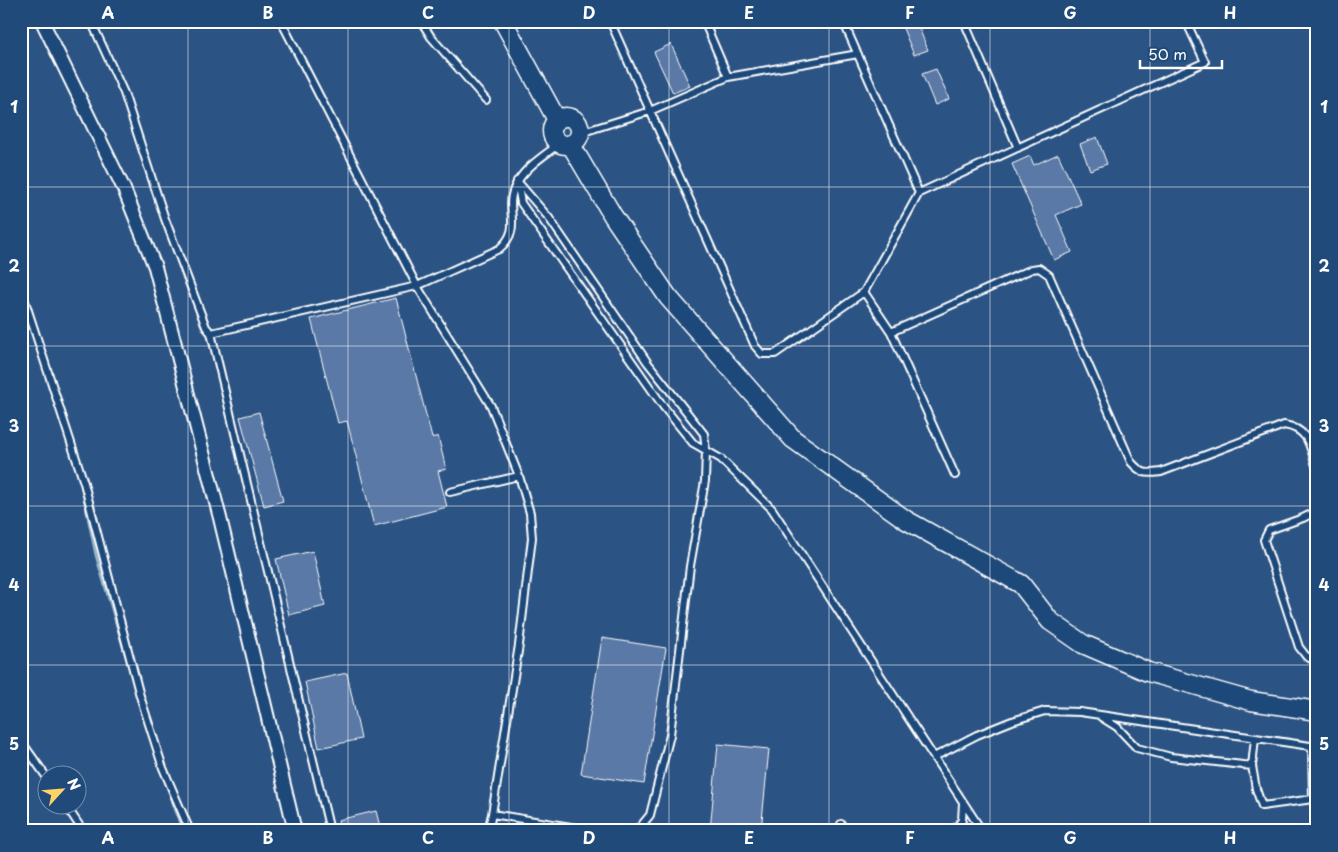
<svg xmlns="http://www.w3.org/2000/svg" width="1338" height="852" font-family="'Playpen Sans',sans-serif">
<style>
.lines{fill:none;stroke-linecap:round;stroke-linejoin:round}
.stream{stroke:#98b5cb;stroke-width:3}
.building{fill:#5a79a6;stroke:#fff}
.lane-casing{stroke:#fff;stroke-width:10}
.street-casing{stroke:#fff;stroke-width:16}
.secondary-casing{stroke:#fff;stroke-width:21}
.lane{stroke:#1f4a7a;stroke-width:6}
.street{stroke:#1f4a7a;stroke-width:12}
.secondary{stroke:#1f4a7a;stroke-width:18}
.grid{fill:none;stroke:#fff;stroke-width:1;stroke-opacity:0.55}
.neatline{fill:none;stroke:#fff;stroke-width:2}
.grid-label{font-size:16px;text-anchor:middle;font-weight:bold;fill:#fff}
</style>
<rect width="100%" height="100%" fill="#2b5383"/>
<filter id="ink" filterUnits="userSpaceOnUse"><feTurbulence type="fractalNoise" baseFrequency=".02" numOctaves="2"/><feDisplacementMap in="SourceGraphic" scale="10" xChannelSelector="R" yChannelSelector="G"/><feConvolveMatrix kernelMatrix="1 2 1 2 8 2 1 2 1" color-interpolation-filters="sRGB"/></filter>
<g filter="url(#ink)">
<g class="lines">
<path class="stream" d="M82,488L96,555L130,670
M152,743L183,831"/>
</g>
<path class="building" d="M900,21H916L928,50L914,55Z
M671,44L690,86L673,93L654,52Z
M936,69L949,99L935,105L922,74Z
M1097,137L1107,164L1090,170L1080,144Z
M1058,154L1081,204L1056,215L1072,252L1054,260L1012,164L1030,156L1034,165Z
M396,298L432,438L438,436L446,469L438,471L447,507L374,526L347,421L338,423L311,319Z
M259,412L283,501L264,506L240,417Z
M313,551L325,606L289,615L276,559Z
M602,638L666,648L644,784L581,774Z
M347,673L361,739L319,748L305,682Z
M718,744L769,749L761,831H710Z
M376,811L381,831H341L338,820Z"/>
<g class="lines">
<defs>
<path id="lane" d="M91,21L124,93L165,219L206,327L211,333L417,286L499,249C526,226 500,209 518,181C527,166 545,155 559,144
M281,21L417,286L491,406L519,476L530,513L532,538L519,645L492,814L595,831
M421,21L431,37L486,100
M610,21L755,346L762,354H775L864,292L919,193
M843,21L919,193L1205,62L1186,21
M964,21L1018,148
M728,77L858,54
M580,133L650,111L728,77L704,21
M517,181L521,203L663,406L693,443L721,459L772,509L982,831
M517,181L549,218L648,363L704,434L706,451L705,481L690,566L670,735L650,815L641,826L632,831
M21,289L84,483L140,696L163,768L190,831
M864,292L891,332L955,475
M891,332L1032,269L1039,268L1049,275L1131,462C1142,474 1145,474 1161,472L1284,425C1310,429 1310,448 1317,469
M211,333L330,831
M450,492L519,476
M1317,511L1303,518L1269,530L1264,540L1299,647L1306,656L1317,662
M1101,717L1117,727L1137,748L1171,757L1252,766L1255,738
M21,741L48,779
M934,757L977,735L1012,721L1045,711L1080,712L1317,747
M1252,766L1256,789L1262,806L1313,799L1312,747
M65,804L83,831
M841,824L846,831
M488,831L492,814
M954,831L962,820L963,803"/>
<path id="street" d="M42,21L124,189L155,267L220,518L295,831"/>
<path id="secondary" d="M503,21L557,120
M552 131a14 14 0 1 1 28 0a14 14 0 1 1-28 0Z
M571,145L613,216L668,297L793,439L906,520L1021,584L1050,621L1083,644L1148,672L1251,701L1317,711"/>
</defs>
<use href="#lane" class="lane-casing"/>
<use href="#street" class="street-casing"/>
<use href="#secondary" class="secondary-casing"/>
<use href="#lane" class="lane"/>
<use href="#street" class="street"/>
<use href="#secondary" class="secondary"/>
</g>
</g>
<path class="grid" d="M188,21V831M348,21V831M509,21V831M669,21V831M829,21V831M990,21V831M1150,21V831M21,187H1317M21,346H1317M21,506H1317M21,665H1317"/>
<rect width="1338" height="852" fill="none" stroke="#1f4a7a" stroke-width="55"/>
<g transform="translate(62 790) rotate(64)"><circle r="24" fill="#1f4a7a" stroke="#7992af"/>
<path d="M0-4L9 19L0 12L-9 19Z" fill="#ffd166"/>
<text y="-8" font-size="14" font-weight="bold" text-anchor="middle" fill="#ffffff">N</text>
</g>
<path d="M1140 60v8h82v-8" fill="none" stroke="#ffffff" stroke-width="2.5"/>
<text x="1148" y="60" font-size="15" fill="#ffffff" stroke="#1f4a7a" stroke-width="4" paint-order="stroke">50 m</text>
<rect x="28" y="28" width="1282" height="796" class="neatline"/>
<g class="grid-label">
<text x="108" y="19">A</text>
<text x="268" y="19">B</text>
<text x="428" y="19">C</text>
<text x="589" y="19">D</text>
<text x="749" y="19">E</text>
<text x="910" y="19">F</text>
<text x="1070" y="19">G</text>
<text x="1230" y="19">H</text>
<text x="14" y="113">1</text>
<text x="1324" y="113">1</text>
<text x="14" y="272">2</text>
<text x="1324" y="272">2</text>
<text x="14" y="432">3</text>
<text x="1324" y="432">3</text>
<text x="14" y="591">4</text>
<text x="1324" y="591">4</text>
<text x="14" y="750">5</text>
<text x="1324" y="750">5</text>
<text x="108" y="844">A</text>
<text x="268" y="844">B</text>
<text x="428" y="844">C</text>
<text x="589" y="844">D</text>
<text x="749" y="844">E</text>
<text x="910" y="844">F</text>
<text x="1070" y="844">G</text>
<text x="1230" y="844">H</text>
</g>
</svg>
